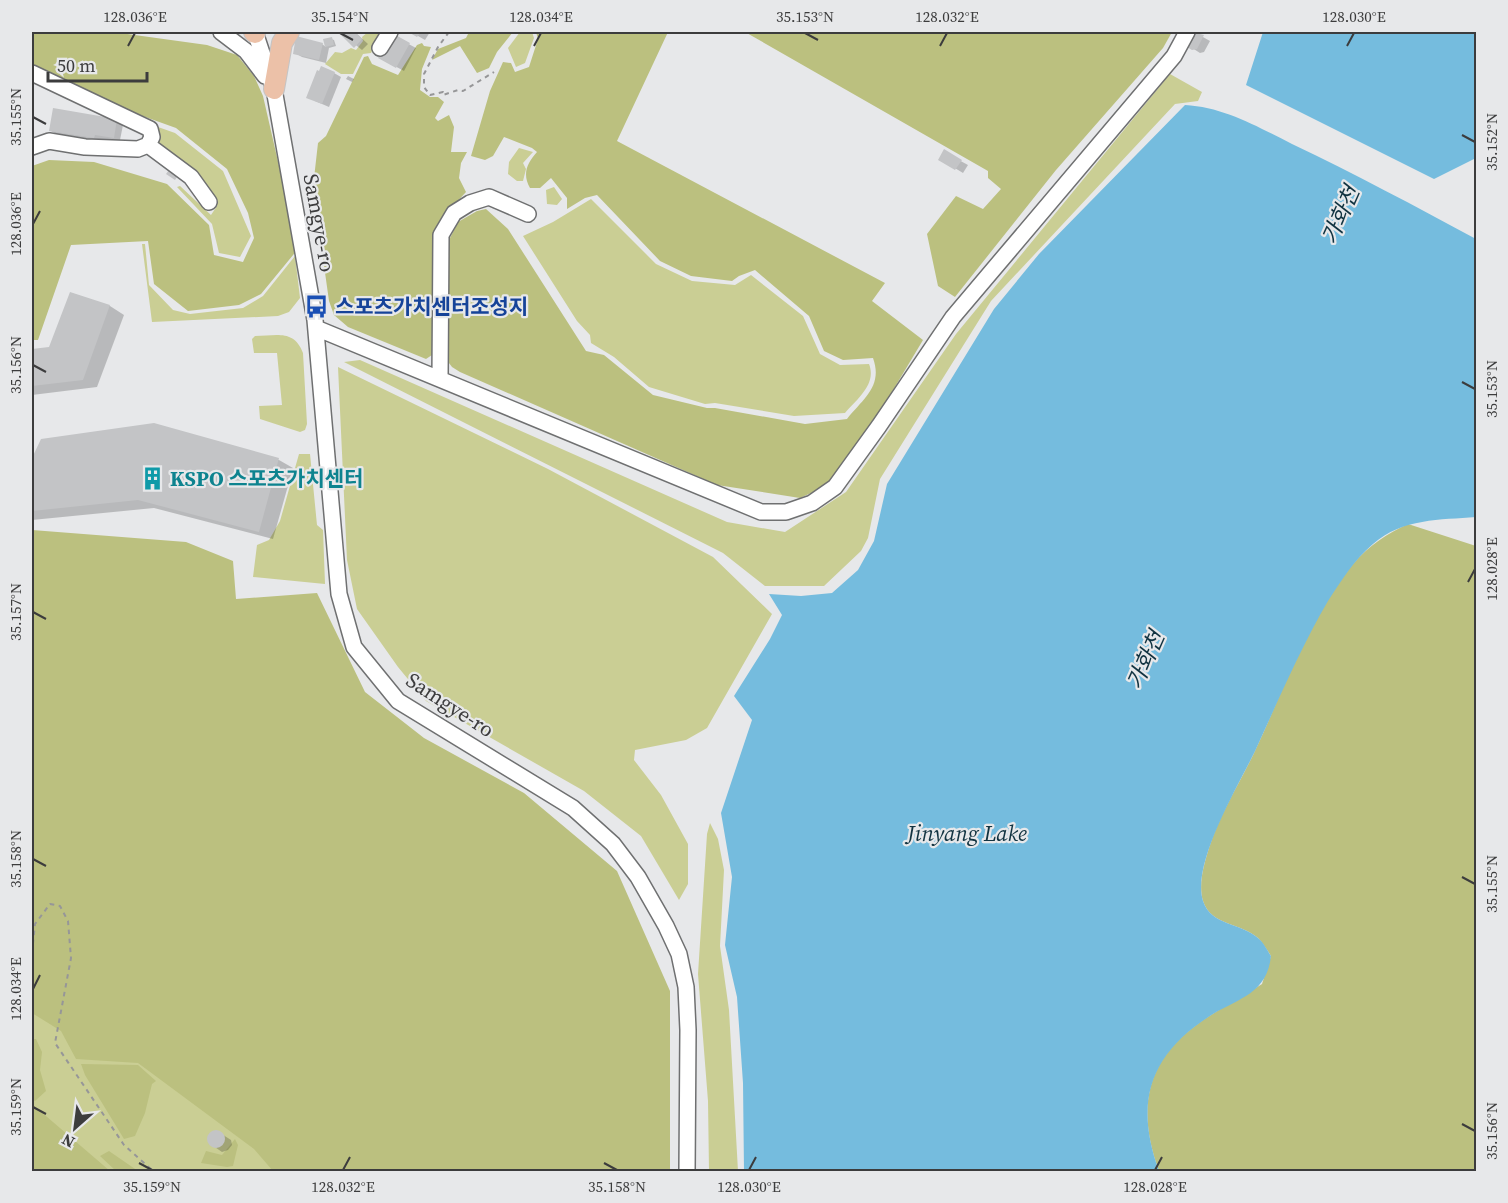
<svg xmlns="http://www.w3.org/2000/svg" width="1508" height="1203" font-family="'Source Serif 4','Noto Sans KR',serif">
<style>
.green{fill:#cace94}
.forest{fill:#bbc07f}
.water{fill:#75bcde}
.shadow{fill:#0003}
.building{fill:#c3c4c6}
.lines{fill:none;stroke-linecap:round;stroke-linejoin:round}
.minor-casing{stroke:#6f7071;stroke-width:18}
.major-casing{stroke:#c4c4c5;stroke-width:22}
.path{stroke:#969698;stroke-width:2;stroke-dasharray:4.5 4.5;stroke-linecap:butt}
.minor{stroke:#fff;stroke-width:15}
.major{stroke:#ecc1a8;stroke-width:20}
.ticks{fill:none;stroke:#3c3c3d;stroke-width:2}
.labels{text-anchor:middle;stroke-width:4.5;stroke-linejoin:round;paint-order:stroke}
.street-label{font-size:21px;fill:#3c3c3d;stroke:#e7e8ea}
.transit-label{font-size:21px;font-weight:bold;fill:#164399;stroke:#e7e8ea;text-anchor:start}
.culture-label{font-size:21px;font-weight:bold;fill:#0d838f;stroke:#e7e8ea;text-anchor:start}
.water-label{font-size:22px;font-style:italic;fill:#113341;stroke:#e7e8ea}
.neatline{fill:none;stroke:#3c3c3d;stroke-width:2}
.ticks-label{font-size:15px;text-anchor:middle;fill:#3c3c3d}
</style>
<rect width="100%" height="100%" fill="#e7e8ea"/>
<path class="green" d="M368,32H382L371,53L363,54L353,74H341L325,64L335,52L342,53L351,48L356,50L363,41L362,37Z
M520,32H532L534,38L525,63L516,67L508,48Z
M1170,74L1202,92L1198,101L1175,104L991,301L880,479L868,538L861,551L824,586H765L723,553L344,362L360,360L727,522L785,532L846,492L956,334Z
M158,127L175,133L223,171L251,236L240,257L219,253L212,224L177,187L180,186L211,215L217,206L210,191L158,146Z
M519,148L533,152L523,163L526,169L523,181H517L508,174L509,162Z
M554,187L562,199L557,205L547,204L546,190Z
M591,199L656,264L692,281L735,285L751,275L803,316L820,354L840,365L869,364C877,384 857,399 845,413L794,416L715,403L705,404L649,387L614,357L591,343L590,335L577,321L523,236L553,222Z
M142,244H145L149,285L173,310L190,314L243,308L263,296L295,256L300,298L289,312L278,316L152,322Z
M255,336C276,336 294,329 303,353L307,424L305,430L300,432L260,419L259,406L282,405L277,353H254L252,339Z
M338,367L548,469L713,557L772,614L707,728L686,740L635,750L634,760L661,795L688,844V884L679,900L641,836L584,791L426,701L398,667L357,609L347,560Z
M299,454H310L317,525L323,530L325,584L253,577L257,545L269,540L280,521Z
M710,823L718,839L724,870L720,946L729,1010L738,1171H709L708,1101L698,974L707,834Z
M32,1007L137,1060L257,1147L278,1171H93L32,1112Z"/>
<path class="forest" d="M32,32H113L207,45L237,55L254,76L263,96L298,249L261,294L239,305L188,311L154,284L148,241L71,245L38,340H32V166L49,160L94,162L167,184L209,225L214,255L243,262L254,238L248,213L227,169L176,128L112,105L32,66Z
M469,32H513L497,52L489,68L477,73L460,46L432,60L438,49L466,38Z
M536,32H668L617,141L885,283L872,301L923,340L868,432L824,487L800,498L717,485L460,372L452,367L443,355L449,240L458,222L477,211L486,209L508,229L586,351L604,355L653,395L707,408H715L805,424L847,419C864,398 883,386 873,358L843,360L824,351L809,316L755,270L739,276L732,281L691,276L660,261L597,195L585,198L567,209V198L551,178L540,188H530C522,174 527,163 537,152L532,148L504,137L493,156L485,160L471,156L490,91L503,62L511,63L515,72L529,67L538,39Z
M745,32H1172L1163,48L1056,170L955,297L938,286L927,234L956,196L983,209L1001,189L988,178V171Z
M422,43L424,46L431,47L422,69L420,90L430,97H438L444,102L435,118L438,121L449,115L454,127L451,152H467L461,163L459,178L466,192L453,206L435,250L432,355L426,359L348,327L334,315L329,301L313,187L318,143L326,136L364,57L368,56L372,64L398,75L417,45Z
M1408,524L1476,546V1171H1159C1138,1114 1143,1064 1195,1026C1216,1010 1240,999 1262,984L1271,956C1267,950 1263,943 1258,938C1242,923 1211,926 1203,901C1198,884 1204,864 1209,848C1218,818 1240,782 1254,753C1284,689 1308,619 1353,564C1369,545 1387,534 1408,524Z
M32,530L186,542L233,561L236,599L317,593L365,692L424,738L524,793L617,871L670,991V1171H273L254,1149L138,1063L76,1059L61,1031L32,1013Z
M32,1039H36L42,1052L40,1070L46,1091L35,1101L32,1099Z
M81,1064L138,1065L156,1081L152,1084L145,1113L135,1136L124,1139L85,1075Z
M32,1104L110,1171H32Z
M235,1139L238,1145L233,1166L227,1167L201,1163L206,1151L222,1155Z
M109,1151L138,1171H116L100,1156Z"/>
<path class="water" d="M1263,32H1476V158L1434,179L1246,85Z
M1185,105C1224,107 1258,127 1292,144C1355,174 1415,206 1476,239V517C1440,520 1403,518 1373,544C1354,560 1341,581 1328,601C1300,649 1279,699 1256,749C1239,785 1191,863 1203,901C1211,926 1242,923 1258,938C1264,943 1267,950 1271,956C1267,993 1240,998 1213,1014C1149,1054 1134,1102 1159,1171H744L743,1083L737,997L725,945L732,877L721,813L752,720L734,696L770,639L782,615L769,594L801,596L832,593L858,570L874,541L887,484L994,309L1039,254Z"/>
<path class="shadow" d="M344,32H355L368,44L362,50L342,34Z
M411,32H430L425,40Z
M1194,32L1210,41L1204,52L1200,53L1189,46Z
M392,35L416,48L404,71L380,58Z
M331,39L334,40L336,46L329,48L326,63L302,57L295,53L322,44L326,47L325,40Z
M334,73L341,77L329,107L315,101Z
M348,76L354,79L352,82L346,79Z
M116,121L123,125L120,140H105V143L62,137L51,131Z
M944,152L968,165L963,173L940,159Z
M71,293L110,306L124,315L97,387L32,395V351L51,349Z
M153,424L279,460L293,468L273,539L154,508L32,520V462L42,440Z
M217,1131L231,1140L232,1145L228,1150L222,1152L209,1143V1137L212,1133Z"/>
<path class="building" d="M342,32H354L362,39L354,48L340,34Z
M408,32H421L417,37Z
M1192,32L1204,35L1197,49L1192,50L1187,47Z
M392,33L410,43L396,68L378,58Z
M296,36L323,43L319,60L293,54Z
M332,37L334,45L325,47L323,39Z
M321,66L335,72L322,104L306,98L317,70L319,71Z
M53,108L117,119L114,138L95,135L94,138L49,131Z
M944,149L962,160L955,170L938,160Z
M171,167L180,172L175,180L166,174Z
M70,292L110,305L83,380L32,386V349L49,347Z
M154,423L279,458L259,532L138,500L32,511V458L41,439Z
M207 1139a9 9 0 1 1 18 0a9 9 0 1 1-18 0Z"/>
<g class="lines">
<defs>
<path id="minor" d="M221,32L246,51L265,76
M255,32L274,89L315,320L339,594L354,647L398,701L573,808L613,844L638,877L666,926L679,954L686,987L688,1030L687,1172
M380,48L390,32
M32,73L150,129L152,137L148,145L138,149L85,147L49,141L32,147
M148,145L191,177L209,202
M316,328L761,512H786L812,503L835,487L879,426L953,317L1174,56L1187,32
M440,379L441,235L454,213L470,203L489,197L528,214"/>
<path id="major" d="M254,32L255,33
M274,89L282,43L289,32"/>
</defs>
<use href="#minor" class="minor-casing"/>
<use href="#major" class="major-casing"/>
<path class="path" d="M449,32L438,47L424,74V87L430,95L443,92V95L458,90L463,91L494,72
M32,953L35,924L50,904L60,906L68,921L71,958L55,1043L124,1145L154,1172
M169,1172H186"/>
<use href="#minor" class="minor"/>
<use href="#major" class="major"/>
</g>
<path class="ticks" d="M340,33L353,40M805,33L818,40M128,46L135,33M534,46L541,33M940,46L947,33M1347,46L1354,33M33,117L46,124M1462,135L1475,142M33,224L40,211M33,365L46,372M1462,382L1475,389M1468,582L1475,569M33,612L46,619M33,859L46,866M1462,877L1475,884M33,989L40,975M33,1107L46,1114M1462,1124L1475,1131M139,1163L152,1170M604,1163L617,1170M343,1170L350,1157M749,1170L756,1157M1155,1170L1162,1157"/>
<defs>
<symbol id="bus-bare" viewBox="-9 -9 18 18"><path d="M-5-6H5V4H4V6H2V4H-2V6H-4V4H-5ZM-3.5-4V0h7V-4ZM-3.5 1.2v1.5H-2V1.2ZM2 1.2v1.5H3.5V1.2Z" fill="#1a4fb4" stroke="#e7e8ea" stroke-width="2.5" paint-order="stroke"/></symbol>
<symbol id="building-bare" viewBox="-9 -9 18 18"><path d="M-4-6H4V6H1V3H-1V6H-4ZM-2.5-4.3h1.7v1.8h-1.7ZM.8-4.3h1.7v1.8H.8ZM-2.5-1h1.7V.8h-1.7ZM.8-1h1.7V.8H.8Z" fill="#0f9aa8" stroke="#e7e8ea" stroke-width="2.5" paint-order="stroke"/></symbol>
</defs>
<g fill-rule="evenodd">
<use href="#bus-bare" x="300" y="290" width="33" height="33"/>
<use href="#building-bare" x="136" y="462" width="33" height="33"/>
</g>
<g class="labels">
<g class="street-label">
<text transform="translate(319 223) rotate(80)" y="7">Samgye-ro</text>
<text transform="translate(450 705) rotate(33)" y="7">Samgye-ro</text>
</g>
<g class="transit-label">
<text x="335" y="314">스포츠가치센터조성지</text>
</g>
<g class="culture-label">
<text x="170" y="486">KSPO 스포츠가치센터</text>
</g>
<g class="water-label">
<text transform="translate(1340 215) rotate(-66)" y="8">가화천</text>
<text transform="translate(1145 660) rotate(-66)" y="8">가화천</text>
<text x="967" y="841">Jinyang Lake</text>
</g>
</g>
<rect width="1508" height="1203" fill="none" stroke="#e7e8ea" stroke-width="66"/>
<g transform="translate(75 1128) rotate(208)" stroke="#e7e8ea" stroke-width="4.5" paint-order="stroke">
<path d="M0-4.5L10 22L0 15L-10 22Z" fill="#3c3c3d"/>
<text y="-9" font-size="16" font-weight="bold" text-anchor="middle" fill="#3c3c3d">N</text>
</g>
<path d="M48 72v9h99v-9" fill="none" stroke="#3c3c3d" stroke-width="3"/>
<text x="57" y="72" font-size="18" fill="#3c3c3d" stroke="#e7e8ea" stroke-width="4.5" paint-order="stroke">50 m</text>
<rect x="33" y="33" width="1442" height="1137" class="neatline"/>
<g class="ticks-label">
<text x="135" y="22">128.036°E</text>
<text x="340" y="22">35.154°N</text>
<text x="541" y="22">128.034°E</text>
<text x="805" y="22">35.153°N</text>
<text x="947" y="22">128.032°E</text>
<text x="1354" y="22">128.030°E</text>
<text transform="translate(16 117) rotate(-90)" y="5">35.155°N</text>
<text transform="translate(1492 142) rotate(-90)" y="5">35.152°N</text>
<text transform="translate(16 224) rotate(-90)" y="5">128.036°E</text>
<text transform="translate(16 365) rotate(-90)" y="5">35.156°N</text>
<text transform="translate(1492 389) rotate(-90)" y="5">35.153°N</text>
<text transform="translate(1492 569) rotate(-90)" y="5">128.028°E</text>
<text transform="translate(16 612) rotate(-90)" y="5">35.157°N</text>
<text transform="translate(16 859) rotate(-90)" y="5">35.158°N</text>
<text transform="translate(1492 884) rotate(-90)" y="5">35.155°N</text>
<text transform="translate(16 989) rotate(-90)" y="5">128.034°E</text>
<text transform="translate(16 1107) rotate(-90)" y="5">35.159°N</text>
<text transform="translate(1492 1131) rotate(-90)" y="5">35.156°N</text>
<text x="152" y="1192">35.159°N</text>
<text x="343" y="1192">128.032°E</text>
<text x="617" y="1192">35.158°N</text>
<text x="749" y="1192">128.030°E</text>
<text x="1155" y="1192">128.028°E</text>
</g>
</svg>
